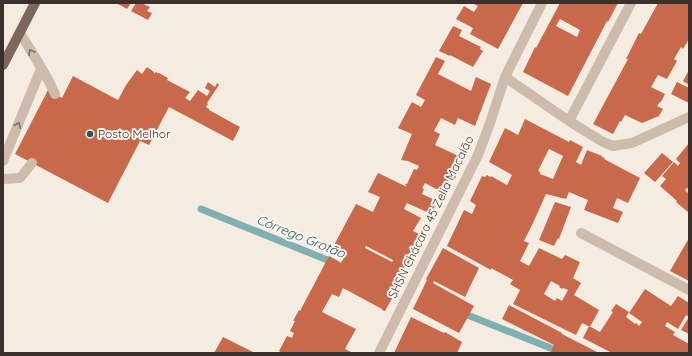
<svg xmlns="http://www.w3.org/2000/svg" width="692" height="356" font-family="Quicksand,sans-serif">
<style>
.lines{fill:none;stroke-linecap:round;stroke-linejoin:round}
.stream{stroke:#7fb0b2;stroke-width:7}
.building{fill:#c8694b;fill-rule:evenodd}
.lane{stroke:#cdbbac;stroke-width:10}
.street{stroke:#cdbbac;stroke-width:10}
.primary{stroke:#7d675c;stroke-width:10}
.oneway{stroke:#7d6f65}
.poi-dot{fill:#1f5a5e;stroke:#fbf5ee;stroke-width:1.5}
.labels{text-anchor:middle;stroke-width:4;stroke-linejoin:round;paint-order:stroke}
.poi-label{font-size:12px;fill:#3b302b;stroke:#fbf5ee;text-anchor:start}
.street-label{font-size:12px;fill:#3b302b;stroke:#fbf5ee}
.water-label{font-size:13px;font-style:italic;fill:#1f5a5e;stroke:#fbf5ee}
</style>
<rect width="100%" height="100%" fill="#f4ebe1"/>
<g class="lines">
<path class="stream" d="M201,209L335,263
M460,312L563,353"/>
</g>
<path class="building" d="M119,3H131L127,9L118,4Z
M136,3H141L150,7L147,11L152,13L148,20L131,11Z
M472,3H523L498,49L470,34L473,28L456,19L464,6L474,12L478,6Z
M560,3H618L608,22L607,21L568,96L523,72L535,47L536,48ZM560,19L580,30L577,37L556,26Z
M658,3H689V39L683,49L681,47L674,59L677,61L667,79L658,75L651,87L665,94L661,102H660L657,106L663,109L659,116L642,123L625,115L621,122L620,121L613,134L593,124L628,59H626L639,33L641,34Z
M453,26L462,30L459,36L481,47L480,49L483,51L473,67L450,55V56L439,51Z
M436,57L445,61L438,74L471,91L476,77L491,84L475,126L458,118L455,125L441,118L434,131L440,134L435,145L465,159L453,182L449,180L442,192L425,183L422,188L424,189L422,194L437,201L431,214L407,203L404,209L421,218L413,231L419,234L421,230L425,232L422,237L420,236L410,255L412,256L407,267L405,266L393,290L396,291L385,311L382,310V309L343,288L339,297L332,294L322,312L356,329L345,349L353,353H282L279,351L287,336L292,338L293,335L294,333L290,331L295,321H293L299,310L300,311L329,256L341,263L346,254L333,247L356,204L373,212L380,197L368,192L378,173L407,187L405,185L406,184H407L414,169L417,170L419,166L408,161L401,160L412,134L398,128L412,102L421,107L425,100L416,95ZM366,246L393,260L392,262L365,248Z
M147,67L154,72V73H155L156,72L158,73H159L168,78L167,80L190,92L185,98L190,101L198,90L207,96L210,91L205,88L208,82L215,87L217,83L219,85L207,103L208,104L206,107L209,109V110L240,127L233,141L169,107L149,145L140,141L108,203L15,154L48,90L62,98L73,76L118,100L126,85L137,70L142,74Z
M689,70V85L683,81Z
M677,82L689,88V103L671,94Z
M525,119L569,142L570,140L583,147L576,162L581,165L587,150L602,156V157L605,158L604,159L640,178L628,203L617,198L613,208L623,212L618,223L584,210L588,200L569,192L566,199L546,194L533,223L524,241L529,243L520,261L529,266L539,248L562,259L565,255L580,262L573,278L581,283L574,295L599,310L590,327L582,323L576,335L513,304L520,290L510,284L513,280L491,268V270L447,246L464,210L472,214L476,205L470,201L482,176L485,177L487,175L490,177L491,176L507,185L512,175L489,162L505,128L518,135ZM549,149L563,156L553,179L540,174V172L538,171ZM551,281L560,286L559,287L562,289L563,288L568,290L562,301L557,298L555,301L544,294Z
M689,143V189L687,188L685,190L689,194V213L676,202L677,201L660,186L666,179L662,176L674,162L678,166L680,163L676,159Z
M662,153L673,162L655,182L644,173Z
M555,202L571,207L559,239L558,238L554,246L539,240Z
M689,238V281L670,271Z
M443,248L479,268L465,297L434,281L433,283L474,306L459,333L413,309L427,280L426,279Z
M645,289L671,306L678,296L689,303V334L681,330L689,317L686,315L678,329L667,322L665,326L675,332L673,335L689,344V353H612L583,338L589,326L600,332L613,312L611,311L616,304L629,312L626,317L635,324L636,323L639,326L642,322L629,313Z
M509,305L562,333V334L599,353H551L552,352H551L554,345L502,319Z
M411,317L444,333L445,332L462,342L457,353H394Z
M223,337L255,353H214Z"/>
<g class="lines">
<path class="lane" d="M20,33C32,53 46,73 55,94
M3,161L41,69
M3,179L20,178L32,163"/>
<path class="street" d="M505,77L569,121L603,142L613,146L632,143L689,117
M569,121L631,3
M581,233L689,290
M379,353L478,155L490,123L505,77L542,3"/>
<path class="primary" d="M3,65L35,3"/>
</g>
<defs><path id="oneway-chevron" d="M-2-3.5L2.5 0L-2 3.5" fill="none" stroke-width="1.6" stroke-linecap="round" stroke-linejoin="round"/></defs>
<g class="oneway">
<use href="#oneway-chevron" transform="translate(31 52) rotate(-121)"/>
<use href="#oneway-chevron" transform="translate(18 125) rotate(-67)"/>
</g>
<circle class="poi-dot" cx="90" cy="134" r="4"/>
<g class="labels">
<g class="poi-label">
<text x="98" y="138">Posto Melhor</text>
</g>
<g class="street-label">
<text transform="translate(431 217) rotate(-64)" y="4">SHSN Chácara 45 Zelia Macalão</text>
</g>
<g class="water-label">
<text transform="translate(301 236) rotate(22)" y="5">Córrego Grotão</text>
</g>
</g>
<rect width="692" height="356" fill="none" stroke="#3b302b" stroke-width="8"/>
</svg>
